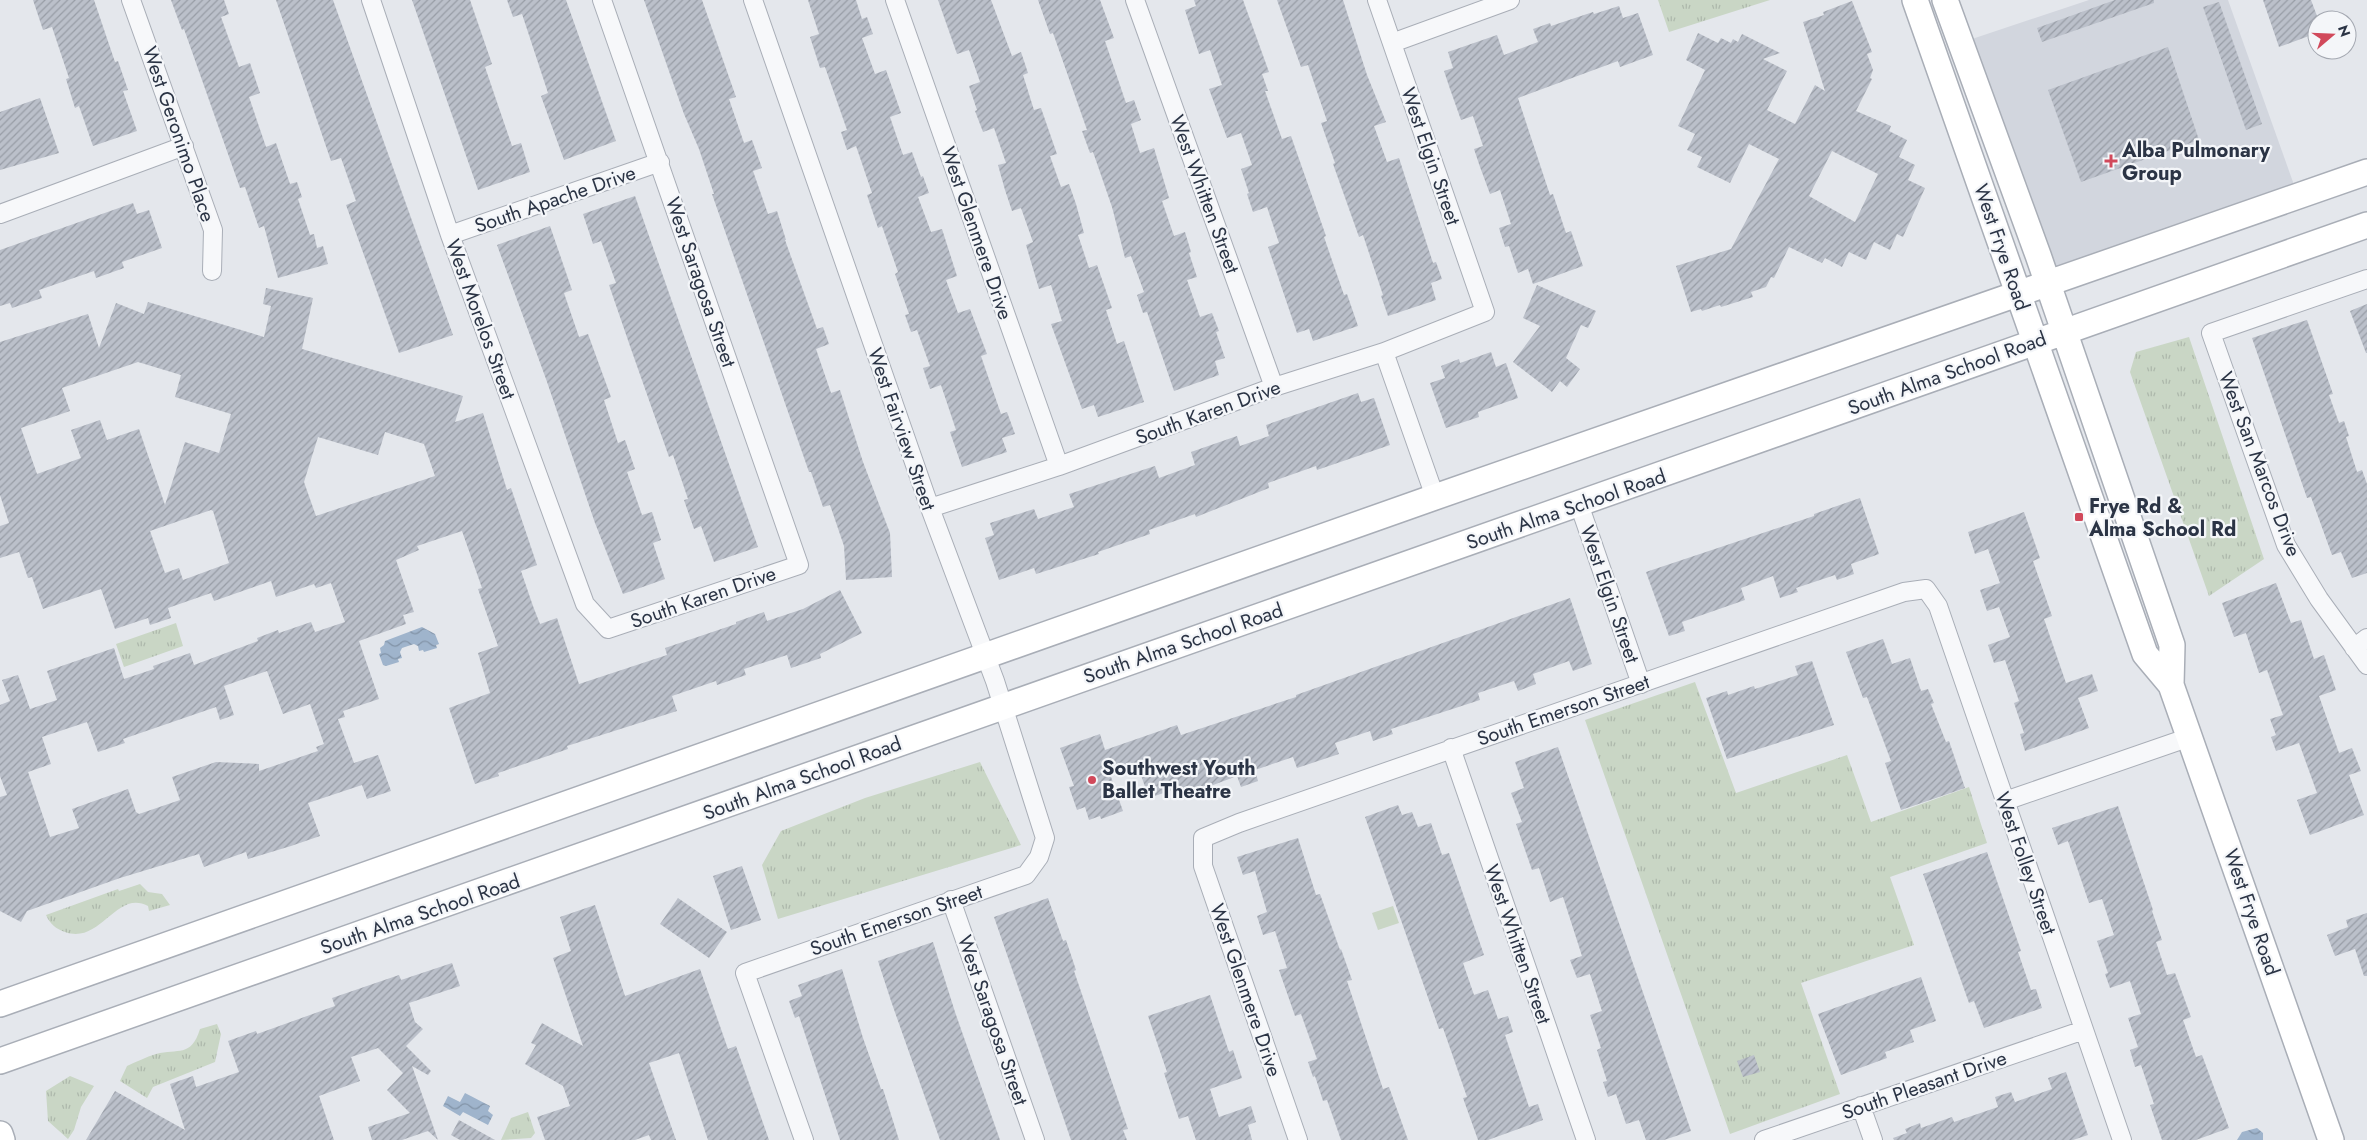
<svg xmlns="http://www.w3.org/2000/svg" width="2367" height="1140" font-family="Jost,sans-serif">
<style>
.built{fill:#d2d6de}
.grass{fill:url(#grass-tufts)}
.pitch{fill:#c9d6c5}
.water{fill:url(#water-waves)}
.building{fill:url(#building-hatch);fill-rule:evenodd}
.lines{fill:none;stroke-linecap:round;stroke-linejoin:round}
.street-casing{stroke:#a9aeb7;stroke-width:20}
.secondary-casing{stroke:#a9aeb7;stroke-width:28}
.street{stroke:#f7f8fa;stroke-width:18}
.secondary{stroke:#fff;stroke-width:25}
.poi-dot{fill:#d1495b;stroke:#f4f6f9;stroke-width:2}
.labels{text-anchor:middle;stroke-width:4.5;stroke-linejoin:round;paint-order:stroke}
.street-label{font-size:20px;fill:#2b3445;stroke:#f4f6f9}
.poi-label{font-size:20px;font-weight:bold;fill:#2b3445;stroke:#f4f6f9;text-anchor:start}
</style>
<defs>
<pattern id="grass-tufts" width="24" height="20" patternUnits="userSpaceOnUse" patternTransform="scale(1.25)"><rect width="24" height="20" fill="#c9d6c5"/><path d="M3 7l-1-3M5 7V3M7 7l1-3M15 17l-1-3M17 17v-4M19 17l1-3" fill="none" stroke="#adb8ab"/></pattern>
<pattern id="water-waves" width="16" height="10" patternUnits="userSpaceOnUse" patternTransform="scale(1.25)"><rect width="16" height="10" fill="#9fb4cc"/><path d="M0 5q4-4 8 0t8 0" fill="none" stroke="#8293a7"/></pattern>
<pattern id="building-hatch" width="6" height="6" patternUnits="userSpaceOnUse" patternTransform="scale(1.25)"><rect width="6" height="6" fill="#bbc0ca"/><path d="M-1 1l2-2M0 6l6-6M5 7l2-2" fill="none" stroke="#989da6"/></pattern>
</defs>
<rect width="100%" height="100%" fill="#e4e7ec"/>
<path class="built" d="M2089,0H2228L2298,196L2047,284L1960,43Z"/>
<path class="grass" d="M1658,0H1770L1669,32Z
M2189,337L2264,559L2209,596L2130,372L2136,352Z
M176,623L183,646L124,667L116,644Z
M1695,682L1736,793L1847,755L1871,822L1969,787L1987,843L1890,877L1914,945L1801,983L1840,1094L1730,1134L1585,720Z
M980,762L1021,845L778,919L762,865L781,831L865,798Z
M140,884L148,892L162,894L170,905L149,911L148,906C116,889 101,945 65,932C56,929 50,924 46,915L118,889L119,891Z
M217,1024L221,1034L215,1062L153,1087L147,1098L120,1081L127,1066C136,1062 146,1057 156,1054C178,1048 191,1058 200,1029Z
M70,1076L94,1086L81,1107L74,1130L68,1139L48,1121L46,1091Z
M528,1112L535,1133L531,1138L501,1140L511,1118Z"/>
<path class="pitch" d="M1393,906L1399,923L1378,930L1372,913Z"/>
<path class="water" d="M422,627L435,634L439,644L436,645L437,648L424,652L423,650L419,651L418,646L414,644L402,648L400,652L402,658L398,659L399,662L386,666L383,665L379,654L381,653L380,648L384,645L385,641Z
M465,1093L490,1106L488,1111L493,1115L488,1125L463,1112L460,1116L443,1106L448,1096L460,1102Z
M2257,1128L2263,1133V1140H2237L2242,1132Z"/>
<path class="building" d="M33,0H94L115,62L118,61L128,90L123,91L137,131L93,146L79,106L75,108L66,79L69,78L52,27L43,30Z
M171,0H224L229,14L221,17L239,67L250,63L260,93L249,97L266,147L276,143L290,184L297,182L302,197L298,199L310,235L314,234L317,248L323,246L328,264L278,278L264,226L259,228L245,187L240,188L184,29L182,30Z
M276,0H333L453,335L399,353L346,205L356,201L341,158L331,161Z
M412,0H470L492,64L485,67L512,146L521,143L530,172L478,190Z
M507,0H566L616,141L564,160L541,96L548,93L522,14L513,17Z
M644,0H702L736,97L729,99L744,143L752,140L762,168L753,171L768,214L777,211L786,240H785L817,329L823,327L829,344L816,349L831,393L840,390L863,462L890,533L892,577L846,580L844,546L830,505L823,507L811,472H809L712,194H714L699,149L684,114Z
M808,0H856L862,19L867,17L873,34L862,38L875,74L886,70L893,90L901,113L890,117L903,155L912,152L921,177L923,176L929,193L918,197L931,232L942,229L957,276L946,280L958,313L970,309L987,354L981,356L1001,414L1007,412L1015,434L1002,438L1007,452L962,467L950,432L956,430L941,385L930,389L923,368L930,366L917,330L911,332L905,315L909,314L895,274L898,272L882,226L878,228L867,195L872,193L856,146L847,150L841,132L847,130L825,67L820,68L810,37L819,34Z
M938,0H991L1012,56L1021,52L1028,73L1023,75L1034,110L1041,108L1057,154L1050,156L1061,187L1069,184L1076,204L1084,233L1078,235L1089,268L1097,265L1112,308L1106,310L1117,344L1124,341L1144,402L1098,417L1094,405L1082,409L1051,324L1062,321L1051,285L1039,289L1026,245L1033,242L1021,208L1012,211L1005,190L998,165L1006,163L994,128L983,132L975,111L977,110L969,86L980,82L969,50L957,54Z
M1038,0H1100L1114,38L1105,41L1126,103L1134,100L1141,120L1131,124L1140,153L1154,148L1169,198L1162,201L1174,236L1185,232L1191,252L1189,253L1197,277L1187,280L1200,317L1212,313L1219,331L1216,332L1225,358L1215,361L1219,375L1174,391L1147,312L1143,313L1137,295L1144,292L1131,256L1125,258L1112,207L1093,152L1090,153L1082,131L1087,130L1053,33L1050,34Z
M1194,0H1243L1269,72L1262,74L1268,91H1265L1282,139L1291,136L1326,236L1324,237L1344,295L1347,294L1358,326L1313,341L1309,329L1297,333L1268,247L1279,243L1267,207L1253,212L1247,194L1249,193L1241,169L1252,165L1241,133L1227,138L1209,89L1222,85L1210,50L1199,54L1185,10L1196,6Z
M1277,0H1343L1367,75L1386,122L1374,126L1387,162L1399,158L1433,263L1436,262L1442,279L1431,283L1436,300L1388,316L1381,296L1383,295L1363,235L1359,237L1333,164L1335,163L1321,123L1327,121L1308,65L1301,67Z
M2115,0H2154V3L2042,42L2037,28Z
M2263,0H2311L2317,16V33L2279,47Z
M1852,1L1872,52L1867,54L1873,70L1870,78L1872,79L1856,111L1891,126L1889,131L1907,140L1899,157L1915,165L1908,180L1925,188L1903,237L1897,234L1890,250L1874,242L1866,260L1849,252L1842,267L1825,258L1822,263L1789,247L1774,278L1771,277L1766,287L1751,292L1753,297L1721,307L1720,305L1702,311L1701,309L1691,312L1676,266L1731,249L1779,159L1749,144L1730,183L1697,167L1702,157L1687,150L1695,134L1678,126L1705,70L1686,60L1698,33L1718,43L1721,38L1731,43L1733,39L1738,42L1742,34L1780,53L1763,59L1787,71L1767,110L1795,124L1815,85L1825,91L1803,22L1824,15L1823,12ZM1832,151L1878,174L1855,222L1809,196Z
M2219,2L2262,124L2246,130L2203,7Z
M1619,6L1623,18L1638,13L1653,55L1620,67L1618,61L1518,98L1550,195L1553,194L1566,233L1571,231L1583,266L1533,284L1528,269L1518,273L1509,246L1505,247L1499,228L1511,224L1500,190L1490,194L1480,167L1474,149L1483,146L1473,116L1461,120L1450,89L1444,71L1453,68L1448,52L1497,35L1504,55L1538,42L1533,29L1550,23L1551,26L1593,12L1594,14Z
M2168,47L2199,140L2081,182L2048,90Z
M40,98L59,153L0,170V112Z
M635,196L758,547L714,562L701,526L694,529L684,500L688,499L673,455L669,457L631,349L609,285L616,283L601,241L593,244L583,214Z
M133,203L137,214L149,210L162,248L122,262L124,268L96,278L94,271L39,290L42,298L12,308L10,303L0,306V250Z
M550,226L572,290L564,293L579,337L588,334L611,397L604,400L618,443L625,440L635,469L627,472L642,515L652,512L661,540L653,543L665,579L623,594L595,523L546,379L497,245Z
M1537,285L1596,311L1588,328L1581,325L1566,358L1580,369L1567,387L1560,381L1552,392L1513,362L1540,326L1523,318Z
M266,288L313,298L302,349L463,396L455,422L483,413L507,490L511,488L537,565L521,571L533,606L540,624L557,618L579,684L667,655L665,648L736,624V622L764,612L767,621L803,609L840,590L862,633L820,654L821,658L791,668L787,655L744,669L746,675L717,685L716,681L672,696L677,711L567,746L568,749L498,773L499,776L475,784L449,708L490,693L478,653L498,646L478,589L482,588L462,531L417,546L419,550L396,560L414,612L403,615L406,624L359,641L379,699L343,711L345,717L338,719L354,763L378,755L391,791L367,799L362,785L308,803L320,836L291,846L248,859L246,852L204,867L199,854L120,878L27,911L21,922L0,911V797L7,795L0,776V705L10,701L2,680L18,675L30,709L57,700L47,671L114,648L124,679L154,669L153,666L190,653L194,665L258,641L257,638L278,630L279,633L311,622L315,632L345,622L331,583L316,588L314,584L276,597L271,581L214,601L211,593L168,608L171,618L150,625L148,618L115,629L101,589L43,609L32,577L28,578L19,552L0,558V526L9,523L0,495V342L88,314L99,348L116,303L144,314L148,302L264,337L271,306L263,304ZM138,362L181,375L175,397L231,414L219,453L185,442L165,505L139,429L107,440L100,420L71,430L81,458L37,474L21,428L70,411L62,388ZM385,432L424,444L435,476L316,516L304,482L318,437L378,455ZM211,510L213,511L229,563L183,580L179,568L165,573L150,531ZM267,671L283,714L310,704L324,744L316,747L318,751L259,771V764L216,762L172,777L180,800L139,814L136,812L128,789L72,809L79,828L50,837L28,772L51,764L42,737L87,722L98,752L125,743L123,739L216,707L220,720L234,715L224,686Z
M2367,304V353H2366L2350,311Z
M2307,320L2333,394L2329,395L2339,423L2344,421L2349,436L2346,437L2357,472L2362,470L2367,484V573L2352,578L2341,552L2332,555L2311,497L2307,498L2252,338Z
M1491,352L1496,367L1506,363L1518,398L1478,412L1479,417L1446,428L1430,383L1445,378L1441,366L1459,359L1460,363Z
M1358,393L1361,402L1374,398L1390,445L1317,470L1316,466L1268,483L1269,488L1196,517L1195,514L1149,530L1150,534L1098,552L1099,554L1036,574L1034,568L999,580L985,538L994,535L990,523L1034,509L1038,519L1074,507L1069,494L1155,466L1159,478L1195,465L1191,452L1237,436L1240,446L1269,436L1266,425Z
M1860,498L1879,554L1851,564L1854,574L1837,580L1835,575L1796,588L1798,592L1780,598L1773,576L1741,588L1745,600L1682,622L1685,631L1669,636L1646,572L1814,516V514Z
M2024,512L2040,558L2033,561L2052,616L2044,619L2066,683L2092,674L2098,691L2078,698L2089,728L2025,751L2020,734L2024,733L2014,703L2019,701L2005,660L1994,663L1988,645L2010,637L1999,607L1987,611L1980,590L2000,583L1988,549L1975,554L1968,532Z
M2276,583L2291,623L2301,620L2314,659L2324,655L2336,690L2319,696L2339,753L2352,748L2361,771L2349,775L2364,815L2310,835L2297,800L2317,793L2299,743L2276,751L2271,737L2276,735L2270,719L2283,715L2267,670L2259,673L2246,633L2234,637L2222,603Z
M1570,598L1592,664L1573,671L1569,661L1533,674L1536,684L1518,691L1514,681L1478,693L1480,700L1391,729L1393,734L1373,741L1370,731L1335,743L1339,754L1297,768L1293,757L1255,770L1258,781L1241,787L1237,776L1184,796L1181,787L1149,798L1137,764L1110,774L1123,811L1101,819L1100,816L1089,820L1085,807L1077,810L1069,787L1074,786L1060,748L1100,734L1105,750L1177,725L1181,735L1296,697V695Z
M1883,639L1892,664L1910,658L1921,691L1928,689L1934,703L1931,704L1946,742L1949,741L1965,788L1901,810L1885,763L1891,761L1867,697L1863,698L1846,652Z
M1812,661L1834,725L1727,759L1706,698L1727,691L1728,695L1754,686L1755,689L1798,675L1795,666Z
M1558,747L1691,1131L1664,1140H1646L1639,1120L1626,1124L1616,1094L1608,1097L1603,1082L1607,1081L1597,1050L1601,1048L1590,1015L1602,1011L1590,974L1577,978L1570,960L1582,956L1563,897L1550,902L1539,868L1532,870L1516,824L1522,822L1511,793L1524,788L1515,762Z
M1398,805L1402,815L1412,812L1418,827L1431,823L1442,855L1449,853L1484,955L1463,963L1474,995L1488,990L1498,1019L1508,1016L1513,1032L1505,1035L1529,1107L1538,1104L1543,1120L1488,1140H1478L1463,1098L1467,1097L1443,1028L1439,1029L1365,817Z
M2118,806L2153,910L2152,911L2162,940L2156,942L2167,975L2175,973L2191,1017L2183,1020L2196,1057L2202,1055L2229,1128L2196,1140H2162L2150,1105L2154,1104L2141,1065L2135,1067L2130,1050L2138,1047L2128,1018L2141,1014L2130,981L2110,988L2105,974L2108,973L2097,941L2114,935L2102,899L2089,903L2068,841L2058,845L2052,828Z
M1298,838L1316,895L1320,894L1340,950L1341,949L1352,980L1347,981L1383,1089L1389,1087L1408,1140H1341L1327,1100L1323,1101L1315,1076L1313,1077L1308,1062L1317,1059L1301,1014L1295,1016L1279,970L1287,968L1275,931L1263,935L1257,916L1267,912L1255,871L1243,875L1237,857Z
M1987,852L2021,951L2018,952L2031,990L2036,989L2042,1008L1984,1028L1974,1001L1969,1003L1923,874Z
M742,866L761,920L731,930L713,876Z
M678,898L727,932L709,958L660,924Z
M1048,898L1063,941L1066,940L1076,970L1074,971L1128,1129L1123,1130L1127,1140H1071L994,917Z
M595,905L625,996L700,969L728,1049L736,1046L769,1140H708L679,1053L649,1063L676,1140H651L649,1135L635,1140H545L537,1117L570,1106L563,1086L525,1064L536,1045L531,1043L542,1023L583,1046L553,958L571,951L560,917Z
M2367,913V976H2364L2355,949L2335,956L2327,935L2348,927L2346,920Z
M933,942L955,1012L1000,1140H940L891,1001L878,961Z
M452,963L460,986L409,1003L415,1022L423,1029L406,1046L431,1071L428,1075L412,1066L438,1140L428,1131L402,1140H372L368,1127L410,1113L387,1090L403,1073L378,1048L351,1057L360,1081L319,1096L334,1140H86L115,1091L185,1130L170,1084L193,1076L196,1087L239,1072L228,1041L256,1031L257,1034L335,1006L332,998L399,975L401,980Z
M842,969L863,1038L881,1089H883L899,1140H840L799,1016L795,1018L789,1001L802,996L798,985Z
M1921,977L1936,1021L1910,1030L1914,1042L1885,1052L1887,1058L1841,1075L1818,1014Z
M1210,995L1229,1052L1233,1050L1242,1078L1210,1089L1219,1117L1251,1106L1256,1122L1248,1125L1252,1140H1196L1188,1116L1179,1119L1164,1073L1167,1072L1148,1016Z
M1754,1055L1760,1072L1743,1077L1737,1061Z
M2066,1072L2088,1135L2073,1140H1894L1893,1138L1907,1133L1905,1129L1920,1123L1921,1128L1952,1117L1954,1122L1998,1107L1995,1097L2011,1092L2015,1102L2052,1089L2048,1078Z
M459,1120L495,1140H460L451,1135Z"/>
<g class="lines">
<defs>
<path id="street" d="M131,0L213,230L212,271
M371,0L450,235L585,604L608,629L799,565L602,0
M753,0L930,508L995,681L1045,838L1039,857L1026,875L745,973L804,1140
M895,0L1059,466
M1135,0L1274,387
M1392,43L1510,0
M0,214L184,146
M450,235L660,162
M2367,279L2211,333L2286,545L2319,599L2367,665
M1384,352L1435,497
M1579,504L1641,684
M930,508L1059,466L1274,387L1384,352L1485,312L1377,0
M2354,648L2367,638
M1451,748L1586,1140
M2005,801L2190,737
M951,900L1035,1140
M1861,1106L1873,1140
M1298,1140L1203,866V838L1239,823L1904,592L1926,589L1938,606L2122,1140
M1764,1140L2084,1030"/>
<path id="secondary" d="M1915,0L2145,654L2171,685L2331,1140
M1945,0L2038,255L2172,645L2171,685
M0,1004L1435,497L2367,172
M0,1061L2367,225
M0,1134L2,1140"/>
</defs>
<use href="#street" class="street-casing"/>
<use href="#secondary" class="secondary-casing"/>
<use href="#street" class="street"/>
<use href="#secondary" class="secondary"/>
</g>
<g class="poi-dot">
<path d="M2108.5 153.5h5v5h5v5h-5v5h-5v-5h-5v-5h5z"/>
<rect x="2074" y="512" width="10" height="10" rx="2.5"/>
<circle cx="1092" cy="780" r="5"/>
</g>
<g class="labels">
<g class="street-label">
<text transform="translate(179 134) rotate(71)" y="7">West Geronimo Place</text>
<text transform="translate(1431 156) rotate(71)" y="7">West Elgin Street</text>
<text transform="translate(1205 194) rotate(70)" y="7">West Whitten Street</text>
<text transform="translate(555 199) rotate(-19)" y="7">South Apache Drive</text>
<text transform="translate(977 233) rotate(71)" y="7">West Glenmere Drive</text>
<text transform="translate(2002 247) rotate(71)" y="7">West Frye Road</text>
<text transform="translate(701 282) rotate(71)" y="7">West Saragosa Street</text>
<text transform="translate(481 319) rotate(70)" y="7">West Morelos Street</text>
<text transform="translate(1947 373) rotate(-20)" y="7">South Alma School Road</text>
<text transform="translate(1208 412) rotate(-20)" y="7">South Karen Drive</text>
<text transform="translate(902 429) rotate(71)" y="7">West Fairview Street</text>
<text transform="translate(2260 464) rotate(69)" y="7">West San Marcos Drive</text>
<text transform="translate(1566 509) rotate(-19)" y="7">South Alma School Road</text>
<text transform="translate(1610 594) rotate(71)" y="7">West Elgin Street</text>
<text transform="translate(703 597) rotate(-19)" y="7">South Karen Drive</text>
<text transform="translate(1183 643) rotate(-19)" y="7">South Alma School Road</text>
<text transform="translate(1563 710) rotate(-19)" y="7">South Emerson Street</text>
<text transform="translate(802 778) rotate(-20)" y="7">South Alma School Road</text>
<text transform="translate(2026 863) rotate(71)" y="7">West Folley Street</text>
<text transform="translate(2252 912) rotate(71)" y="7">West Frye Road</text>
<text transform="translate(420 914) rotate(-19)" y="7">South Alma School Road</text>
<text transform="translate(896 920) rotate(-19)" y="7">South Emerson Street</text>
<text transform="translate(1518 944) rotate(71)" y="7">West Whitten Street</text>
<text transform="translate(1246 990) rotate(71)" y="7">West Glenmere Drive</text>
<text transform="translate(993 1020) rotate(71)" y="7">West Saragosa Street</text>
<text transform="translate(1924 1085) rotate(-19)" y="7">South Pleasant Drive</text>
</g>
<g class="poi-label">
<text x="2122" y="157">Alba Pulmonary<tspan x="2122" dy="23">Group</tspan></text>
<text x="2089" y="513">Frye Rd &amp;<tspan x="2089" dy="23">Alma School Rd</tspan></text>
<text x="1102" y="775">Southwest Youth<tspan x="1102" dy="23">Ballet Theatre</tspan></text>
</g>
</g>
<g transform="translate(2332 35) rotate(71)"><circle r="24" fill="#f4f6f9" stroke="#a4a8b1"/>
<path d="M0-4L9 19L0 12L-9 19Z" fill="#d1495b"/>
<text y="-8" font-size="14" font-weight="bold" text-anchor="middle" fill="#2b3445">N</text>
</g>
</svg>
